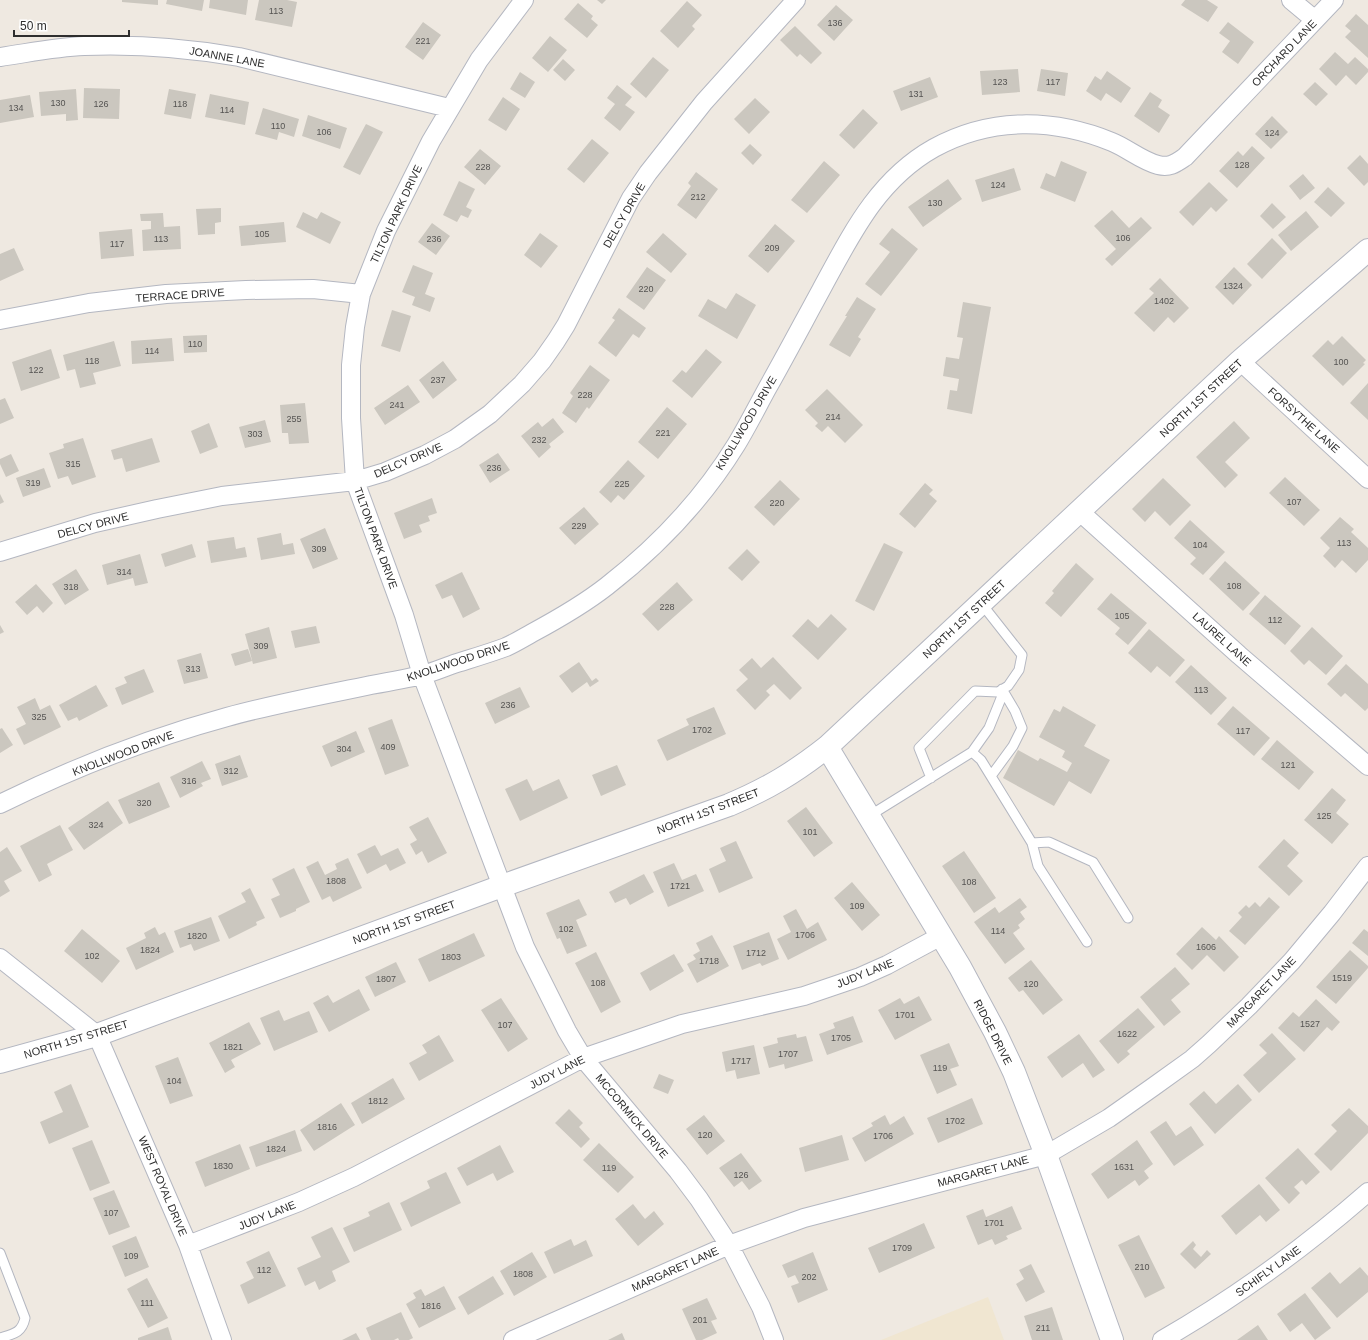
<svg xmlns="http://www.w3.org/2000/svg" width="1368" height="1340" font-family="Arial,sans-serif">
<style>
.education{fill:#f0e6d1}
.building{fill:#cbc7bf}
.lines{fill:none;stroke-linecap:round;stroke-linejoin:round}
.lane-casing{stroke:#b4b7c1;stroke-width:11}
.street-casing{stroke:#b4b7c1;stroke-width:20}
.secondary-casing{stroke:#b4b7c1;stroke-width:24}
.lane{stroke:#fff;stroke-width:9}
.street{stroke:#fff;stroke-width:18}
.secondary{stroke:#fff;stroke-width:22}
.labels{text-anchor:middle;stroke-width:4;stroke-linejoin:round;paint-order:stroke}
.number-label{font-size:9px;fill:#555452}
.street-label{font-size:11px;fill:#2e2e2e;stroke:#fff}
</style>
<rect width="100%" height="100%" fill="#efe9e1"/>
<path class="education" d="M988,1297L1004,1340H881Z"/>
<path class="building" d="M122,0H158V5L122,2Z
M167,0H204L202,11L166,4Z
M210,0H248L246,15L209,8Z
M259,0H287L297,2L292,27L255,20Z
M597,0H606L602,4Z
M1185,0H1207L1218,7L1208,22L1181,5Z
M687,1L702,15L692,26L695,29L678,48L660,31Z
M578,3L593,16L591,19L598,25L587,38L564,19Z
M836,5L853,20L834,41L817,25Z
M1356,14L1368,25V58L1345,37L1351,31L1345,26Z
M423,22L441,35L423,60L405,47Z
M1228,22L1254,42L1238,64L1222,52L1230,41L1219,33Z
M795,26L822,53L811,64L800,54L797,57L780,40Z
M550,36L567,50L548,72L532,58Z
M1335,52L1348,64L1355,57L1368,69V72L1356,85L1346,75L1336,86L1319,69Z
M653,57L669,70L646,98L630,84Z
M563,59L575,70L565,81L553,70Z
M1018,69L1020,92L982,95L980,71Z
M1041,69L1068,73L1065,96L1037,91Z
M1107,71L1131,88L1121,103L1106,93L1101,101L1086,91L1095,76L1101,80Z
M520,72L535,82L525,98L510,89Z
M930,77L938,97L901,111L893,91Z
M1315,82L1328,94L1316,106L1303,94Z
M617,85L632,97L625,105L635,112L620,131L604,118L615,104L607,98Z
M84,88L120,89L119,119L83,118Z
M76,89L78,120L66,121V114L41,116L39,92Z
M169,89L196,94L191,119L164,114Z
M1150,92L1162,100L1158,107L1170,115L1159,133L1134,116Z
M210,94L249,102L245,125L205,117Z
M30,95L34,117L0,123V100Z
M503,97L520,109L506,131L488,120Z
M755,98L770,112L749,134L734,119Z
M263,108L299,119L294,137L279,132L277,140L255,134Z
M863,109L878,123L854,149L839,135Z
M308,115L347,128L340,149L302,136Z
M1272,116L1288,132L1271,149L1255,134Z
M366,124L383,132L360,175L343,167Z
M592,139L609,153L584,183L567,169Z
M750,144L762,155L753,165L741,153Z
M1252,146L1265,158L1237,188L1219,171L1238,151L1243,156Z
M480,149L501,166L485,185L464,167Z
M1360,155L1368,164V182L1364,186L1347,168Z
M824,161L840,175L807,213L791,200Z
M1061,161L1087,172L1075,202L1040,188L1046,173L1055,177Z
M1014,168L1021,190L982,202L975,180Z
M696,172L718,189L696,219L677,205L691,186L688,183Z
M1303,174L1315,188L1300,200L1289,186Z
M948,179L962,199L923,227L908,207Z
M459,181L475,189L466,207L472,210L468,218L461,215L457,222L443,215Z
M1209,182L1228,200L1216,212L1211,207L1193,226L1179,212Z
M1328,187L1345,203L1331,217L1314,202Z
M1272,203L1286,217L1273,229L1260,216Z
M221,208V222L215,223V234L198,235L196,209Z
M1112,210L1129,228L1141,217L1152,228L1112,266L1105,259L1116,249L1094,226Z
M1306,211L1319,227L1291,251L1278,235Z
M303,212L317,219L321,212L341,222L330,244L296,227Z
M163,213L164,227L180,226L181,249L143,251L142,230L151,229V221H141L140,214Z
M284,222L286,242L241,246L239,226Z
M432,223L450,236L436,255L418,242Z
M775,224L795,241L768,273L748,256Z
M892,228L918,249L881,296L865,284L890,252L879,244Z
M132,229L134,256L101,259L99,232Z
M540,233L558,246L541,268L524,255Z
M663,233L687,254L671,273L646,252Z
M1272,238L1287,253L1262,279L1247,264Z
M14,248L24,270L0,281V254Z
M413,265L433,273L425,294L435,298L430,312L412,305L415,297L402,292Z
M647,267L666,280L644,310L626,297Z
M1234,267L1252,285L1233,305L1215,287Z
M1160,278L1189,308L1174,323L1168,317L1154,332L1134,313L1154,293L1149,289Z
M736,293L756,305L737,339L698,316L708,299L726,309Z
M857,297L876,309L858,337L861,339L850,357L829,345L847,316H845Z
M963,302L991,307L972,414L947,409L950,390L957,391L959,379L943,376L946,357L959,359L963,338L957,337Z
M619,308L646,328L639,338L633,334L616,357L598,343L615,320L612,318Z
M392,310L411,316L400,352L381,346Z
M207,335V352L184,353L183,336Z
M1342,336L1366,360L1363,363L1365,364L1343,386L1312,356L1328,340L1333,345Z
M172,338L174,361L132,364L131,341Z
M114,341L121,366L93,373L96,384L80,388L75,369L67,371L63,355Z
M51,349L60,378L21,391L12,362Z
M706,349L722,362L692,398L672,381L682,370L686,373Z
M443,361L457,380L433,399L419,380Z
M590,365L610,380L589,409L587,407L576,423L562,413L573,396L570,393Z
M1368,383V420L1350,403Z
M408,385L420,402L385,425L374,408Z
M827,389L863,425L845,443L828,426L822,432L815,426L818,423L805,410Z
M5,398L14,418L0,424V400Z
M305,403L309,443L289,444L288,433H282L280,405Z
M667,407L687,424L658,459L638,442Z
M553,418L564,432L549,444L551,447L539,458L521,436L538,422L542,427Z
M265,420L271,442L245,448L239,427Z
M1234,421L1250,438L1225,462L1238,475L1225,488L1196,457Z
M209,423L218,447L200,454L191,431Z
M83,438L96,477L72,485L68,476L58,479L49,453L64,448L63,444Z
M152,438L160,462L126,472L122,458L114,460L111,450Z
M498,453L510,470L490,483L479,465Z
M11,454L19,471L6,477L0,464V459Z
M628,460L645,476L624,500L618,495L611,503L599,492Z
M44,468L51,487L23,497L16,478Z
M1285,477L1320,510L1304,526L1269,493Z
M1163,478L1191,505L1170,526L1155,511L1145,522L1132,509Z
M780,480L800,499L774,526L754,507Z
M925,483L933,490L929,494L937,501L915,528L899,514Z
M0,494L4,502L0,504Z
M432,498L437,513L428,516L430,521L419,525L422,532L404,539L394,513Z
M584,507L599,524L575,545L559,528Z
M1340,517L1354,529L1351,532L1368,548V560L1356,573L1342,560L1335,568L1323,556L1330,548L1320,538Z
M1190,520L1225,552L1203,575L1190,564L1196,558L1174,538Z
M325,528L338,559L313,569L300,539Z
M281,533L283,545L293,543L295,554L261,560L257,538Z
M234,537L236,549L245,547L247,557L211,563L207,541Z
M884,543L903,552L874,611L855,601Z
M192,544L196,557L165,567L161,554Z
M747,549L760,562L742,581L728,568Z
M140,554L148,583L135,586L133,578L107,585L102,565Z
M1225,561L1260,593L1243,611L1209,579Z
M1076,563L1094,579L1061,617L1045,603L1054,593L1052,591Z
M76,569L89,590L65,605L52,584Z
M462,572L480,609L463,618L452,595L442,599L435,585Z
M677,582L693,600L658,631L642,614Z
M36,584L53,603L43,613L37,606L27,615L15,602Z
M1111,593L1147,623L1128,645L1115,634L1120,628L1097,609Z
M1265,595L1301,626L1285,645L1249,614Z
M831,614L847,629L818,660L792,636L808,619L818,628Z
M0,625L4,632L0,634Z
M316,626L320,643L295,648L291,631Z
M269,627L277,658L253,664L245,634Z
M1312,627L1343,656L1326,675L1309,660L1304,665L1290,651Z
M1149,629L1185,660L1170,677L1157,666L1151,673L1128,653Z
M248,649L252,661L235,666L231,654Z
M201,653L208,678L184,684L177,660Z
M773,657L802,688L790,700L774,684L766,691L770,695L755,710L736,690L748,679L739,670L752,658L761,668Z
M579,662L592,681L596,678L599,681L590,687L587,682L572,693L559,676Z
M1346,664L1368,684V708L1365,711L1345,693L1341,697L1327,684Z
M1191,665L1227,698L1211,715L1175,682Z
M144,669L154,692L122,705L115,688L127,683L124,677Z
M96,685L108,706L79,721L77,717L68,721L59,705Z
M520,687L530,707L495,724L485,703Z
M35,698L40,710L50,705L61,727L24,745L16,729L26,724L17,707Z
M1063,706L1096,725L1084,746L1110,760L1091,794L1069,781L1054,806L1003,778L1018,750L1038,761L1040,758L1067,772L1072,763L1062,757L1065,751L1039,737L1054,709L1060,712Z
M1233,706L1270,738L1254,756L1217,724Z
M714,707L726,734L667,761L657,740L689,725L686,719Z
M392,719L409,766L385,775L368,728Z
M2,728L13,745L0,753V729Z
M356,731L365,752L331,767L322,746Z
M1277,740L1314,772L1299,790L1261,759Z
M240,755L248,777L222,786L215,764Z
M202,761L211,779L201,783L203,786L180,798L170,777Z
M617,765L626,785L601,796L592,775Z
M527,779L533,791L559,779L568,798L520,821L505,789Z
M159,782L170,807L129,824L118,800Z
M1332,788L1346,800L1336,813L1349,824L1332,844L1304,820Z
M108,801L123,823L84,850L68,828Z
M806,807L833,843L814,857L787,821Z
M428,817L447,853L428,863L422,851L416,855L410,844L417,840L409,827Z
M60,825L73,850L47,864L52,875L39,882L20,846Z
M1284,839L1299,853L1287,866L1303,881L1289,896L1258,867Z
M736,841L753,878L719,893L709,869L726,861L720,848Z
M375,845L381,856L398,848L406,863L390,871L386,864L367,874L357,854Z
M7,847L22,871L4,881L10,891L0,897V852Z
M964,851L996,898L974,913L942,866Z
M348,858L362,888L333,902L330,896L322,900L306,867L318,861L325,875L337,869L335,864Z
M674,863L682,880L696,874L704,891L668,907L653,872Z
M294,868L310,902L296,909V911L280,918L271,899L280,895L272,879Z
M644,874L654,892L630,905L626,898L615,903L609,892Z
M852,882L880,915L862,931L834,898Z
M250,888L265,918L256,922L257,925L229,939L218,916L246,902L241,893Z
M1269,897L1280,907L1245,945L1229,931L1242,917L1238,913L1246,905L1249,908L1255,902L1260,907Z
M1020,898L1027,907L1020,912L1025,919L1018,925L1020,928L1013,933L1025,949L1005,964L974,922L995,907L999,913Z
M579,899L587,915L576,920L587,946L567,954L560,938L557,939L546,913Z
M796,909L807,929L818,922L827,940L788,960L777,939L791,932L783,916Z
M211,917L220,941L194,951L191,944L180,948L174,931Z
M155,927L159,935L165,932L174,952L136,970L126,948L146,938L144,933Z
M1202,927L1216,940L1219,936L1239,957L1224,972L1207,955L1192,970L1176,954Z
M82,929L120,961L102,983L64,951Z
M1364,929L1368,932V956L1352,943Z
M769,932L779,959L762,966L760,963L742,970L733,946Z
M474,933L485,956L429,982L418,959Z
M712,935L729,966L697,983L687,964L696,959L693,955L700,951L696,943Z
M1350,950L1368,966V968L1336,1004L1316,987Z
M596,952L621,1002L601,1013L575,963Z
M674,954L684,971L650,991L640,973Z
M1031,960L1063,1000L1043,1015L1023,990L1019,992L1008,978Z
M396,962L406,982L375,997L365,977Z
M1175,967L1190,984L1171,1000L1181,1012L1164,1026L1140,997Z
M359,989L370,1010L329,1032L313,1003L328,995L333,1003Z
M919,996L932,1020L895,1040L878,1010L900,998L904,1004Z
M501,998L528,1039L508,1052L481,1010Z
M1316,999L1340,1022L1332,1031L1327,1027L1304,1052L1278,1028L1293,1012L1299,1017Z
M1138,1008L1155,1027L1127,1051L1130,1054L1118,1064L1099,1041Z
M279,1010L284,1021L309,1011L318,1032L274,1051L260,1018Z
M853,1016L863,1042L827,1055L819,1034L835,1028L833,1023Z
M249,1022L261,1044L231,1060L235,1067L225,1073L209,1043Z
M1272,1033L1296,1059L1259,1093L1243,1075L1267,1053L1259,1045Z
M796,1034L797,1038L806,1036L813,1061L785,1069L784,1064L769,1068L763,1047L778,1043L777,1038Z
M1079,1034L1105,1070L1093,1078L1083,1063L1062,1078L1047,1057Z
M439,1035L454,1061L419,1081L409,1063L427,1053L422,1045Z
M949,1043L959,1066L950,1069L957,1085L937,1094L920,1055Z
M754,1045L760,1074L737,1079L735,1070L726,1072L722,1052Z
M178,1057L193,1096L170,1104L155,1066Z
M659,1074L674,1080L668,1094L653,1088Z
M393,1078L405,1099L362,1124L351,1103Z
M71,1084L89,1127L49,1144L40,1122L63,1112L54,1092Z
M1238,1084L1252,1100L1215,1134L1189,1104L1204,1091L1216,1104Z
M972,1098L983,1124L938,1143L927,1118Z
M341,1103L355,1125L314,1151L300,1130Z
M1349,1108L1368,1126V1133L1331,1171L1314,1154L1337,1131L1331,1125Z
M569,1109L583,1123L579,1127L590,1139L581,1148L555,1123Z
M704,1115L725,1141L707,1155L686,1129Z
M885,1115L890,1125L904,1116L914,1134L865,1162L852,1138L873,1126L871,1123Z
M1166,1121L1176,1136L1191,1126L1204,1145L1174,1166L1150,1132Z
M295,1130L302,1151L256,1167L249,1147Z
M842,1135L849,1160L805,1172L799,1148Z
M92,1140L110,1183L90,1191L72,1148Z
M1137,1140L1153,1164L1144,1171L1149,1178L1139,1186L1135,1180L1108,1199L1091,1174Z
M599,1143L634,1177L618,1193L583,1160Z
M240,1144L250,1169L205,1187L195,1162Z
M500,1145L514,1172L497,1181L493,1173L467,1186L457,1168Z
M1298,1148L1320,1172L1306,1185L1302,1180L1294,1187L1300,1193L1289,1204L1265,1178Z
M741,1153L762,1181L749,1190L742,1181L734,1187L719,1168Z
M446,1172L461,1203L411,1227L400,1203L430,1188L427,1181Z
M1259,1184L1280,1210L1266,1222L1260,1215L1236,1235L1221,1216Z
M114,1190L130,1227L109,1235L93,1198Z
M389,1202L402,1230L354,1252L343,1228L370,1216L368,1212Z
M633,1204L645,1219L654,1211L664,1224L638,1246L615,1219Z
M1012,1206L1022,1229L1006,1236L1008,1239L995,1245L992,1239L978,1245L966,1216L983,1209L986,1217Z
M924,1223L935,1248L879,1273L868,1248Z
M332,1227L350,1262L332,1271L336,1281L319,1290L315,1281L305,1286L297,1268L321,1257L311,1237Z
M1139,1235L1165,1288L1145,1298L1118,1245Z
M136,1236L149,1267L125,1277L112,1246Z
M571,1239L574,1246L586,1240L593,1256L554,1274L544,1252Z
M1193,1241L1196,1245L1193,1249L1201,1257L1207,1250L1211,1254L1195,1269L1180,1254Z
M269,1251L286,1286L248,1304L240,1285L254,1278L246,1262Z
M532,1252L547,1277L514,1296L500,1271Z
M813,1252L828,1290L798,1303L791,1286L799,1283L795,1275L788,1278L782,1265Z
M1031,1264L1045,1292L1026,1302L1016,1284L1024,1279L1019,1270Z
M1360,1267L1368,1276V1292L1337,1318L1311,1288L1330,1272L1340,1284Z
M493,1276L504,1294L468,1315L458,1297Z
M147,1278L168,1318L148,1328L127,1289Z
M444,1286L456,1309L419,1328L406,1304L416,1298L413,1293L421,1289L425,1296Z
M1305,1293L1331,1328L1315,1340L1302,1323L1290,1332L1277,1314Z
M707,1298L717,1319L711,1321L717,1333L702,1340H696L682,1309Z
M1052,1307L1063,1340H1032L1024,1316Z
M401,1312L413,1338L409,1340H399L398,1338L394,1340H371L366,1328Z
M1258,1325L1268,1340H1237Z
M168,1327L172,1340H138V1338Z
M356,1333L360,1340H342Z
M622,1333L625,1340H608Z"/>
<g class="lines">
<defs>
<path id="lane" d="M972,752L989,728L1004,691
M991,776L1013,746L1022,728L1015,711L1002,689
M931,778L919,748L975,691L998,692L1008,686L1019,670L1022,655L981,603
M869,816L972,752L981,760L1032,843L1049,842L1093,862L1128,918
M1032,843L1038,866L1087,942
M0,1253L25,1318C22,1333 13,1334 0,1338"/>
<path id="street" d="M524,0L479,60L431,141L386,231L361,294L355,327L351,365V418L355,481L404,615L422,675L525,947L567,1031L583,1058L678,1171L699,1199L729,1245L761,1307L774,1340
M1291,0L1315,20
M0,57C28,53 56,47 84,46C136,44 188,48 239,57L449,108
M0,320L89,303L166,294L246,290L313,289L361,294
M1240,361L1368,479
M1079,511L1239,655L1368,766
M0,552L95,523L157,509L222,496L355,481L385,472L425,455L455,439L490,414L522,384L542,361L556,341L566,325L631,198L648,173L704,102L796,0
M0,804C71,769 150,738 227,717C274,704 323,695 371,685C388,682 405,679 422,675C434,672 445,667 457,663C473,658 490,653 506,647C515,643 523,638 532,633C558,619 584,604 607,586C657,547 702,500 736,445C747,427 757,407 768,387C786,355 803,323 821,290C851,235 877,180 934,148C991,117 1053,118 1112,142C1127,148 1142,161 1158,165C1170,168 1176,163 1185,157L1334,0
M0,958L97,1035L188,1245L222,1340
M188,1245L299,1202L354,1177L583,1058L682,1024L804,996L860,977L887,965L941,936
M513,1340L729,1245L804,1218L1046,1155L1109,1118L1153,1087L1192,1059L1209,1044L1249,1006L1292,961L1332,913L1368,866
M1162,1340C1235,1298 1304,1248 1368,1192"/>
<path id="secondary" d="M827,747L960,967L995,1032L1014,1072L1046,1155L1112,1340
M0,1062L97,1035L502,886L729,805C767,789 794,773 827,747L1240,361L1368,250"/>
</defs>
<use href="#lane" class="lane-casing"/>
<use href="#street" class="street-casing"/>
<use href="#secondary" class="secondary-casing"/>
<use href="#lane" class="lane"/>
<use href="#street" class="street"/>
<use href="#secondary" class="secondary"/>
</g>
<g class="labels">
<g class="number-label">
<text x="276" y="14">113</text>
<text x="835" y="26">136</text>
<text x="423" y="44">221</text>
<text x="1000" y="85">123</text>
<text x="1053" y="85">117</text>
<text x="916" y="97">131</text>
<text x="58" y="106">130</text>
<text x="101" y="107">126</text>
<text x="180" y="107">118</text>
<text x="16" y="111">134</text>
<text x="227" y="113">114</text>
<text x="278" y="129">110</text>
<text x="324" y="135">106</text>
<text x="1272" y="136">124</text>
<text x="1242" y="168">128</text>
<text x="483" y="170">228</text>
<text x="998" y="188">124</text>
<text x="698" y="200">212</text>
<text x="935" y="206">130</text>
<text x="262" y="237">105</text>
<text x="1123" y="241">106</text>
<text x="161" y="242">113</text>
<text x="434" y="242">236</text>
<text x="117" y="247">117</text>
<text x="772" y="251">209</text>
<text x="1233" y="289">1324</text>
<text x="646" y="292">220</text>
<text x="1164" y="304">1402</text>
<text x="195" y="347">110</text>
<text x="152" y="354">114</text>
<text x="92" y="364">118</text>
<text x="1341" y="365">100</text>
<text x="36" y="373">122</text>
<text x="438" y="383">237</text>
<text x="585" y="398">228</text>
<text x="397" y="408">241</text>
<text x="833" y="420">214</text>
<text x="294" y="422">255</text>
<text x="663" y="436">221</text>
<text x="255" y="437">303</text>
<text x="539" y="443">232</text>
<text x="73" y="467">315</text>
<text x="494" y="471">236</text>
<text x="33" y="486">319</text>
<text x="622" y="487">225</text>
<text x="1294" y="505">107</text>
<text x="777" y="506">220</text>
<text x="579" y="529">229</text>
<text x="1344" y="546">113</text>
<text x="1200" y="548">104</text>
<text x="319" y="552">309</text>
<text x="124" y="575">314</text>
<text x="1234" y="589">108</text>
<text x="71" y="590">318</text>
<text x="667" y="610">228</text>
<text x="1122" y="619">105</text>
<text x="1275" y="623">112</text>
<text x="261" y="649">309</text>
<text x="193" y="672">313</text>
<text x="1201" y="693">113</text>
<text x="508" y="708">236</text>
<text x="39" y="720">325</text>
<text x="702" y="733">1702</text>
<text x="1243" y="734">117</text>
<text x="388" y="750">409</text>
<text x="344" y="752">304</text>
<text x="1288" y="768">121</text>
<text x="231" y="774">312</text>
<text x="189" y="784">316</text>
<text x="144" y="806">320</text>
<text x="1324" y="819">125</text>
<text x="96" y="828">324</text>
<text x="810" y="835">101</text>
<text x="336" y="884">1808</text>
<text x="969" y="885">108</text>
<text x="680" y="889">1721</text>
<text x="857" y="909">109</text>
<text x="566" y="932">102</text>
<text x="998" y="934">114</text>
<text x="805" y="938">1706</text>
<text x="197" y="939">1820</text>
<text x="1206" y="950">1606</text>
<text x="150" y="953">1824</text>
<text x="756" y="956">1712</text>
<text x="92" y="959">102</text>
<text x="451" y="960">1803</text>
<text x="709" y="964">1718</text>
<text x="1342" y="981">1519</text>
<text x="386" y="982">1807</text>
<text x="598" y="986">108</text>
<text x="1031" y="987">120</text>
<text x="905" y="1018">1701</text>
<text x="1310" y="1027">1527</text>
<text x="505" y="1028">107</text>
<text x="1127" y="1037">1622</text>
<text x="841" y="1041">1705</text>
<text x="233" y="1050">1821</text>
<text x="788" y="1057">1707</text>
<text x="741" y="1064">1717</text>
<text x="940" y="1071">119</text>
<text x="174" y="1084">104</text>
<text x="378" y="1104">1812</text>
<text x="955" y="1124">1702</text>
<text x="327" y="1130">1816</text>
<text x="705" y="1138">120</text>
<text x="883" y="1139">1706</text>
<text x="276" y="1152">1824</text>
<text x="223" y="1169">1830</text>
<text x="1124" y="1170">1631</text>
<text x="609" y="1171">119</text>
<text x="741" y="1178">126</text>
<text x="111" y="1216">107</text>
<text x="994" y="1226">1701</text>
<text x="902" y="1251">1709</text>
<text x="131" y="1259">109</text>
<text x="1142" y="1270">210</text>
<text x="264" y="1273">112</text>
<text x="523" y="1277">1808</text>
<text x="809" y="1280">202</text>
<text x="147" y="1306">111</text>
<text x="431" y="1309">1816</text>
<text x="700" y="1323">201</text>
<text x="1043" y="1331">211</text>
</g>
<g class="street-label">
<text transform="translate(1284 53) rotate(-46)" y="4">ORCHARD LANE</text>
<text transform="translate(227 57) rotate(10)" y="4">JOANNE LANE</text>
<text transform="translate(396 214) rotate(-65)" y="4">TILTON PARK DRIVE</text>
<text transform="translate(624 215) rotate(-60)" y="4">DELCY DRIVE</text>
<text transform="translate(180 295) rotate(-4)" y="4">TERRACE DRIVE</text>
<text transform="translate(1201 398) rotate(-43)" y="4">NORTH 1ST STREET</text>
<text transform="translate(1304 420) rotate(42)" y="4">FORSYTHE LANE</text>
<text transform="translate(746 423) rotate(-59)" y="4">KNOLLWOOD DRIVE</text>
<text transform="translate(408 460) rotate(-23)" y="4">DELCY DRIVE</text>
<text transform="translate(93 525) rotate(-15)" y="4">DELCY DRIVE</text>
<text transform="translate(376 538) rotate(70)" y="4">TILTON PARK DRIVE</text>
<text transform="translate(964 619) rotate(-43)" y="4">NORTH 1ST STREET</text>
<text transform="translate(1222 639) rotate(42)" y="4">LAUREL LANE</text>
<text transform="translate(458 661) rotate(-18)" y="4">KNOLLWOOD DRIVE</text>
<text transform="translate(123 753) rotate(-21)" y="4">KNOLLWOOD DRIVE</text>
<text transform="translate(708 811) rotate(-21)" y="4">NORTH 1ST STREET</text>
<text transform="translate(404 922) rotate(-20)" y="4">NORTH 1ST STREET</text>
<text transform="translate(865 973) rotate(-22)" y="4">JUDY LANE</text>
<text transform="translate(1261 992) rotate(-46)" y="4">MARGARET LANE</text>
<text transform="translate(993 1032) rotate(63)" y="4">RIDGE DRIVE</text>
<text transform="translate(76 1039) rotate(-17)" y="4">NORTH 1ST STREET</text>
<text transform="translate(557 1072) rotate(-27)" y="4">JUDY LANE</text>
<text transform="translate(632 1116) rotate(50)" y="4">MCCORMICK DRIVE</text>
<text transform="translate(983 1171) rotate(-15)" y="4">MARGARET LANE</text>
<text transform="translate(163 1186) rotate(67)" y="4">WEST ROYAL DRIVE</text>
<text transform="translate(267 1215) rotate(-22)" y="4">JUDY LANE</text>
<text transform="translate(675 1269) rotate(-24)" y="4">MARGARET LANE</text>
<text transform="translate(1268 1271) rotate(-36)" y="4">SCHIFLY LANE</text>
</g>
</g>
<path d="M14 30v6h115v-6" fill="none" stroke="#2e2e2e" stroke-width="2"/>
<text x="20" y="30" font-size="12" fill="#2e2e2e" stroke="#ffffff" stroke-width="3" paint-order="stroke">50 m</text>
</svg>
